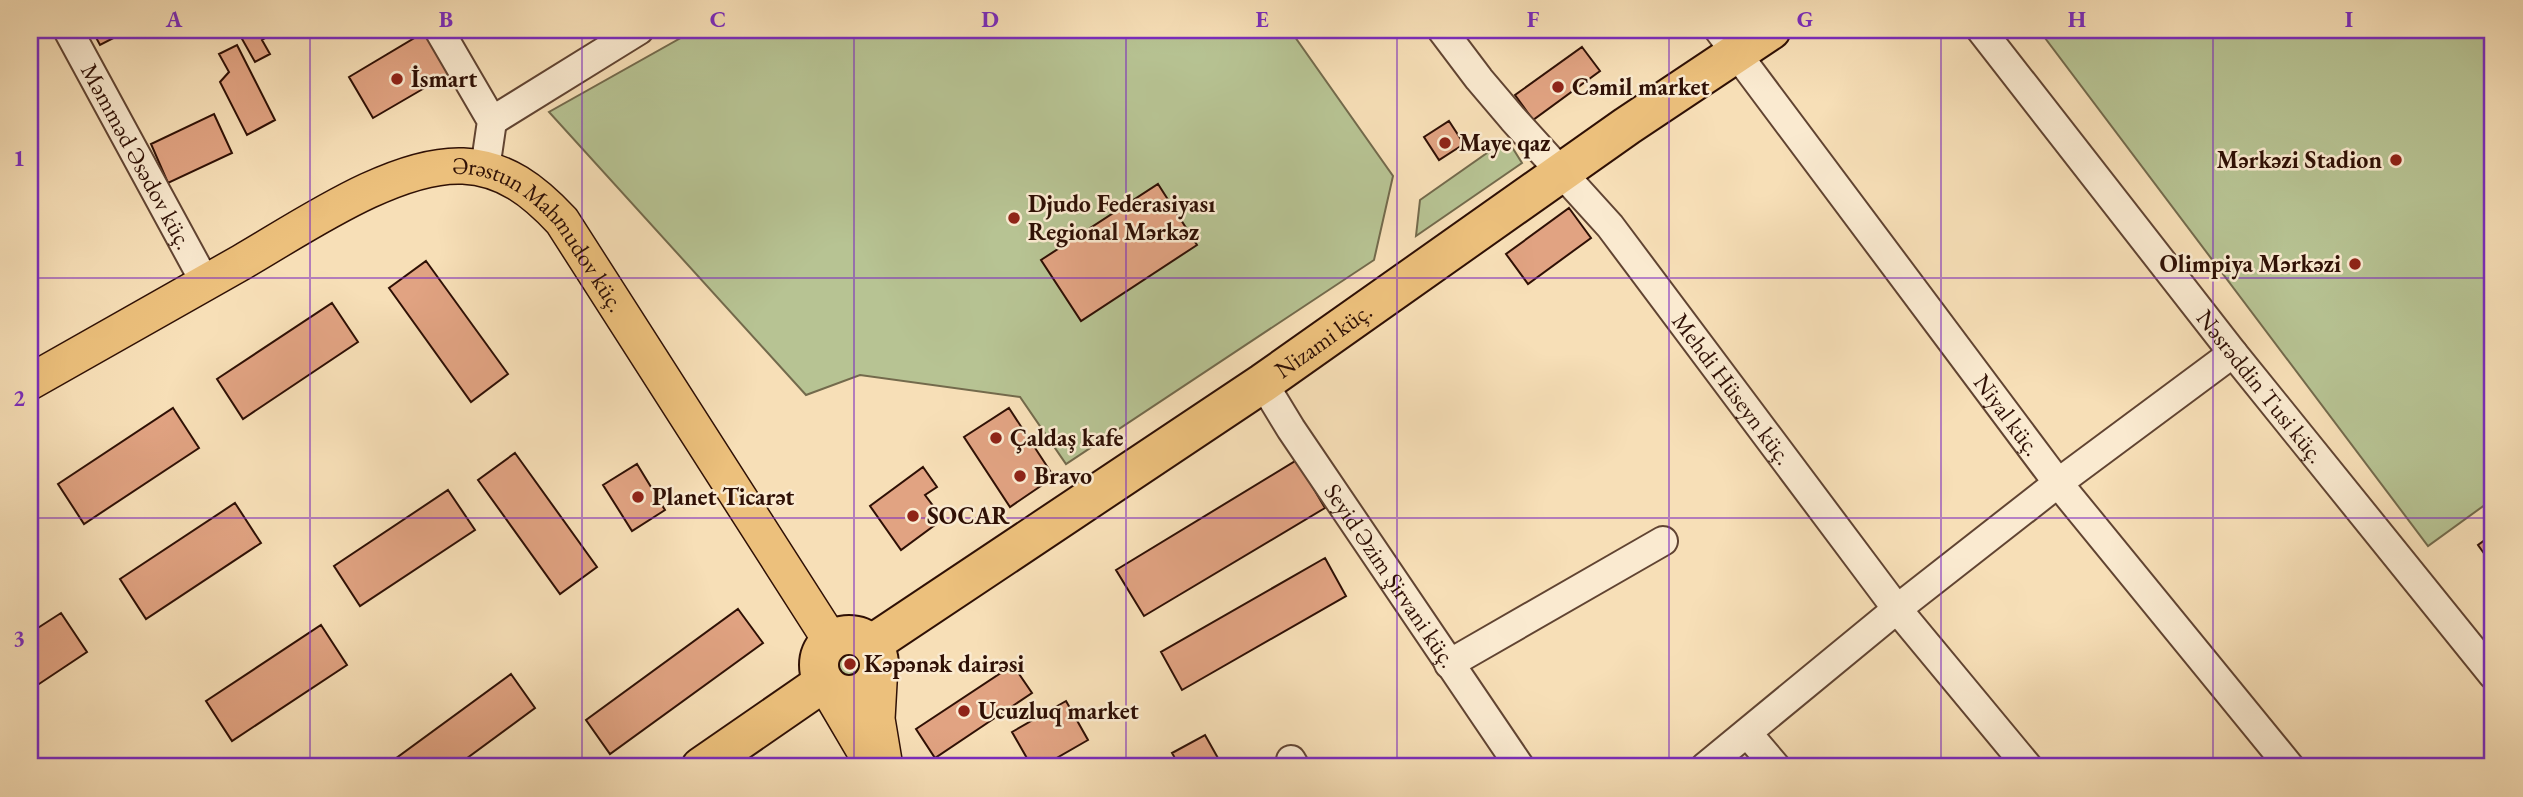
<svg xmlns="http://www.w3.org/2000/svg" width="2523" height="797" font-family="'EB Garamond',serif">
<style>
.green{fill:#b7c393;stroke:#736a4c;stroke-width:2}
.building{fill:#e1a382;stroke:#2f1005;stroke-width:2}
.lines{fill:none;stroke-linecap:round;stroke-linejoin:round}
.minor-casing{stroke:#614432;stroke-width:32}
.major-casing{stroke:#2f1005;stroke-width:38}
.highway-casing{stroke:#2f1005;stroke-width:42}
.minor{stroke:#faead0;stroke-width:28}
.major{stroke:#ecc07c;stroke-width:35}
.highway{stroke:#ecc07c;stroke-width:38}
.grid{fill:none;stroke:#7b2cbf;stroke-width:2;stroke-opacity:0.55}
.poi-dot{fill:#8f2418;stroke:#faead0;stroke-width:2.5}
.labels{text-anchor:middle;stroke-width:5;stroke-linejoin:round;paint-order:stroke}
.poi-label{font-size:24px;font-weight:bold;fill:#2f1005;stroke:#faead0;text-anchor:start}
.street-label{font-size:24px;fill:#2f1005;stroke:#faead0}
.neatline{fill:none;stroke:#7b2cbf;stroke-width:2.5}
.grid-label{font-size:23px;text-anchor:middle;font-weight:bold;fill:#7b2cbf}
</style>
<rect width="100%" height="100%" fill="#f7dfb7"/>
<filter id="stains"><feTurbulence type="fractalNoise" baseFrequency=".00286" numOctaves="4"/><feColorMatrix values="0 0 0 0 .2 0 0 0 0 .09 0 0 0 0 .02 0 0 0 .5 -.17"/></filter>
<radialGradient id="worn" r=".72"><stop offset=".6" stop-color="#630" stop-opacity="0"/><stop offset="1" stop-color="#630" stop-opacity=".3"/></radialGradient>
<path class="green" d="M695,30H1290L1393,176L1374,260L1066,464L1020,397L860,375L806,395L549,112Z
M2039,30H2493V499L2428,546Z
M1507,139L1522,163L1416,236L1420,200Z
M836 665a14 14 0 1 1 28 0a14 14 0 1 1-28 0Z"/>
<path class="building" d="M92,30H129L100,45Z
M237,30H279L262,40L270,54L255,62Z
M428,30L452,72L373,118L349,77Z
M237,45L275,120L247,135L220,82L229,72L219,54Z
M1582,47L1600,71L1533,120L1515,95Z
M214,114L232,153L168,183L151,144Z
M1449,121L1464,144L1439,160L1424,137Z
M1158,184L1197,245L1081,321L1041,260Z
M1569,208L1591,238L1528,284L1506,254Z
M426,261L508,374L471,402L389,288Z
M332,303L358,342L243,419L217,379Z
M173,408L199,448L84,524L58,484Z
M1009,408L1054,477L1010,507L964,437Z
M515,453L597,567L560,594L478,480Z
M1297,460L1325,508L1144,616L1116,570Z
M637,464L665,510L632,531L603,485Z
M923,467L937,487L925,495L943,519L901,550L870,506Z
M448,490L475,530L360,606L334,566Z
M235,503L261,543L146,619L120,579Z
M2493,534V566L2478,545Z
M1325,558L1346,596L1182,690L1161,652Z
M738,609L763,643L610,754L586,720Z
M61,613L87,652L30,690V633Z
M321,625L347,665L232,741L206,701Z
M1013,665L1032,693L935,758L916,729Z
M511,674L535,708L455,767H384Z
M1066,701L1088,740L1041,767H1032L1012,732Z
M1205,735L1223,767H1180L1172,753Z"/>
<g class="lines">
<defs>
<g id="minor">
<path id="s1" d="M68,30L205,282"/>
<path d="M439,30L492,121L485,169"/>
<path id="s2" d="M1442,30L1479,79L1513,119L1610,226L1897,609L2028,767"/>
<path id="s3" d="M1719,30L2058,483L2290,767"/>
<path id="s4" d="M1981,30L2233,353L2493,675"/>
<path d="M492,121L639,30"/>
<path id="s5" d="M1263,383L1291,429L1520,767"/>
<path d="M1449,664L1663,541"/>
<path d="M1748,734L1776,767"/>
<path d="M1291,760L1295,767"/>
<path d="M1705,767L1897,609L2058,483L2233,353"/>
</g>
<g id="major">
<path id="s6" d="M30,382C100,342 171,302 242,262C301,228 394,163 463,166C505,168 534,191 562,221L831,641"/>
<path d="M880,665L877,719L885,767"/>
<path d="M824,682L874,767"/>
</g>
<g id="highway">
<circle cx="849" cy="665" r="30"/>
<path id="s7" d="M872,644L1263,383L1627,126L1771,30"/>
<path d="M701,767L824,682"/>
</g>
</defs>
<use href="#minor" class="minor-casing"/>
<use href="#major" class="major-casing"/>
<use href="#highway" class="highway-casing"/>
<use href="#minor" class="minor"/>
<use href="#major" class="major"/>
<use href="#highway" class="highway"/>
</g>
<path class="grid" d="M310,30V767M582,30V767M854,30V767M1126,30V767M1397,30V767M1669,30V767M1941,30V767M2213,30V767M30,278H2493M30,518H2493"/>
<g class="poi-dot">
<circle cx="397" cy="79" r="7"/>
<circle cx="1558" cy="87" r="7"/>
<circle cx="1445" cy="143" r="7"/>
<circle cx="2396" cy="160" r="7"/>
<circle cx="1014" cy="218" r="7"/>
<circle cx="2355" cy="264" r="7"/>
<circle cx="996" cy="438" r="7"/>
<circle cx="1020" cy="476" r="7"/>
<circle cx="638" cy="497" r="7"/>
<circle cx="913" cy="516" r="7"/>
<circle cx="850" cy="664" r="7"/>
<circle cx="964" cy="711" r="7"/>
</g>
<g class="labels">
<g class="poi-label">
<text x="411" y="87">İsmart</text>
<text x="1572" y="95">Cəmil market</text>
<text x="1459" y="151">Maye qaz</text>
<text x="2382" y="168" text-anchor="end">Mərkəzi Stadion</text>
<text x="1028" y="212">Djudo Federasiyası<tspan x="1028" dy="28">Regional Mərkəz</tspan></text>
<text x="2341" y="272" text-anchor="end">Olimpiya Mərkəzi</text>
<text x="1010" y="446">Çaldaş kafe</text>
<text x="1034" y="484">Bravo</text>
<text x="652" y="505">Planet Ticarət</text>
<text x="927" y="524">SOCAR</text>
<text x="864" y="672">Kəpənək dairəsi</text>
<text x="978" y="719">Ucuzluq market</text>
</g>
<g class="street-label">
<text dy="8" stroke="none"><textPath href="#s1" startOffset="144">Məmməd Əsədov küç.</textPath></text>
<text dy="8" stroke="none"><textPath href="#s6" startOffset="593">Ərəstun Mahmudov küç.</textPath></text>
<text dy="8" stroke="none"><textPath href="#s7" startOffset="544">Nizami küç.</textPath></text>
<text dy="8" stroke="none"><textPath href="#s4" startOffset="453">Nəsrəddin Tusi küç.</textPath></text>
<text dy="8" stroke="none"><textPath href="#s2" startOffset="462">Mehdi Hüseyn küç.</textPath></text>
<text dy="8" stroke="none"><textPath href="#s3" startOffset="481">Niyal küç.</textPath></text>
<text dy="8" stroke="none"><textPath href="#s5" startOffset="231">Seyid Əzim Şirvani küç.</textPath></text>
</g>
</g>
<rect width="2523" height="797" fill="none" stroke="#f7dfb7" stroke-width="77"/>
<rect x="38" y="38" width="2446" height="720" class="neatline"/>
<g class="grid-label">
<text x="174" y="27">A</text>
<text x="446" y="27">B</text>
<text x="718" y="27">C</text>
<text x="990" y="27">D</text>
<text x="1262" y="27">E</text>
<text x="1533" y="27">F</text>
<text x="1805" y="27">G</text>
<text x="2077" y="27">H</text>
<text x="2349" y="27">I</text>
<text x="19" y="166">1</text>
<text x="19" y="406">2</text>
<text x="19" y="646">3</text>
</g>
<rect width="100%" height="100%" filter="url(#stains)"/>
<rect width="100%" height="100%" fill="url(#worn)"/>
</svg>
